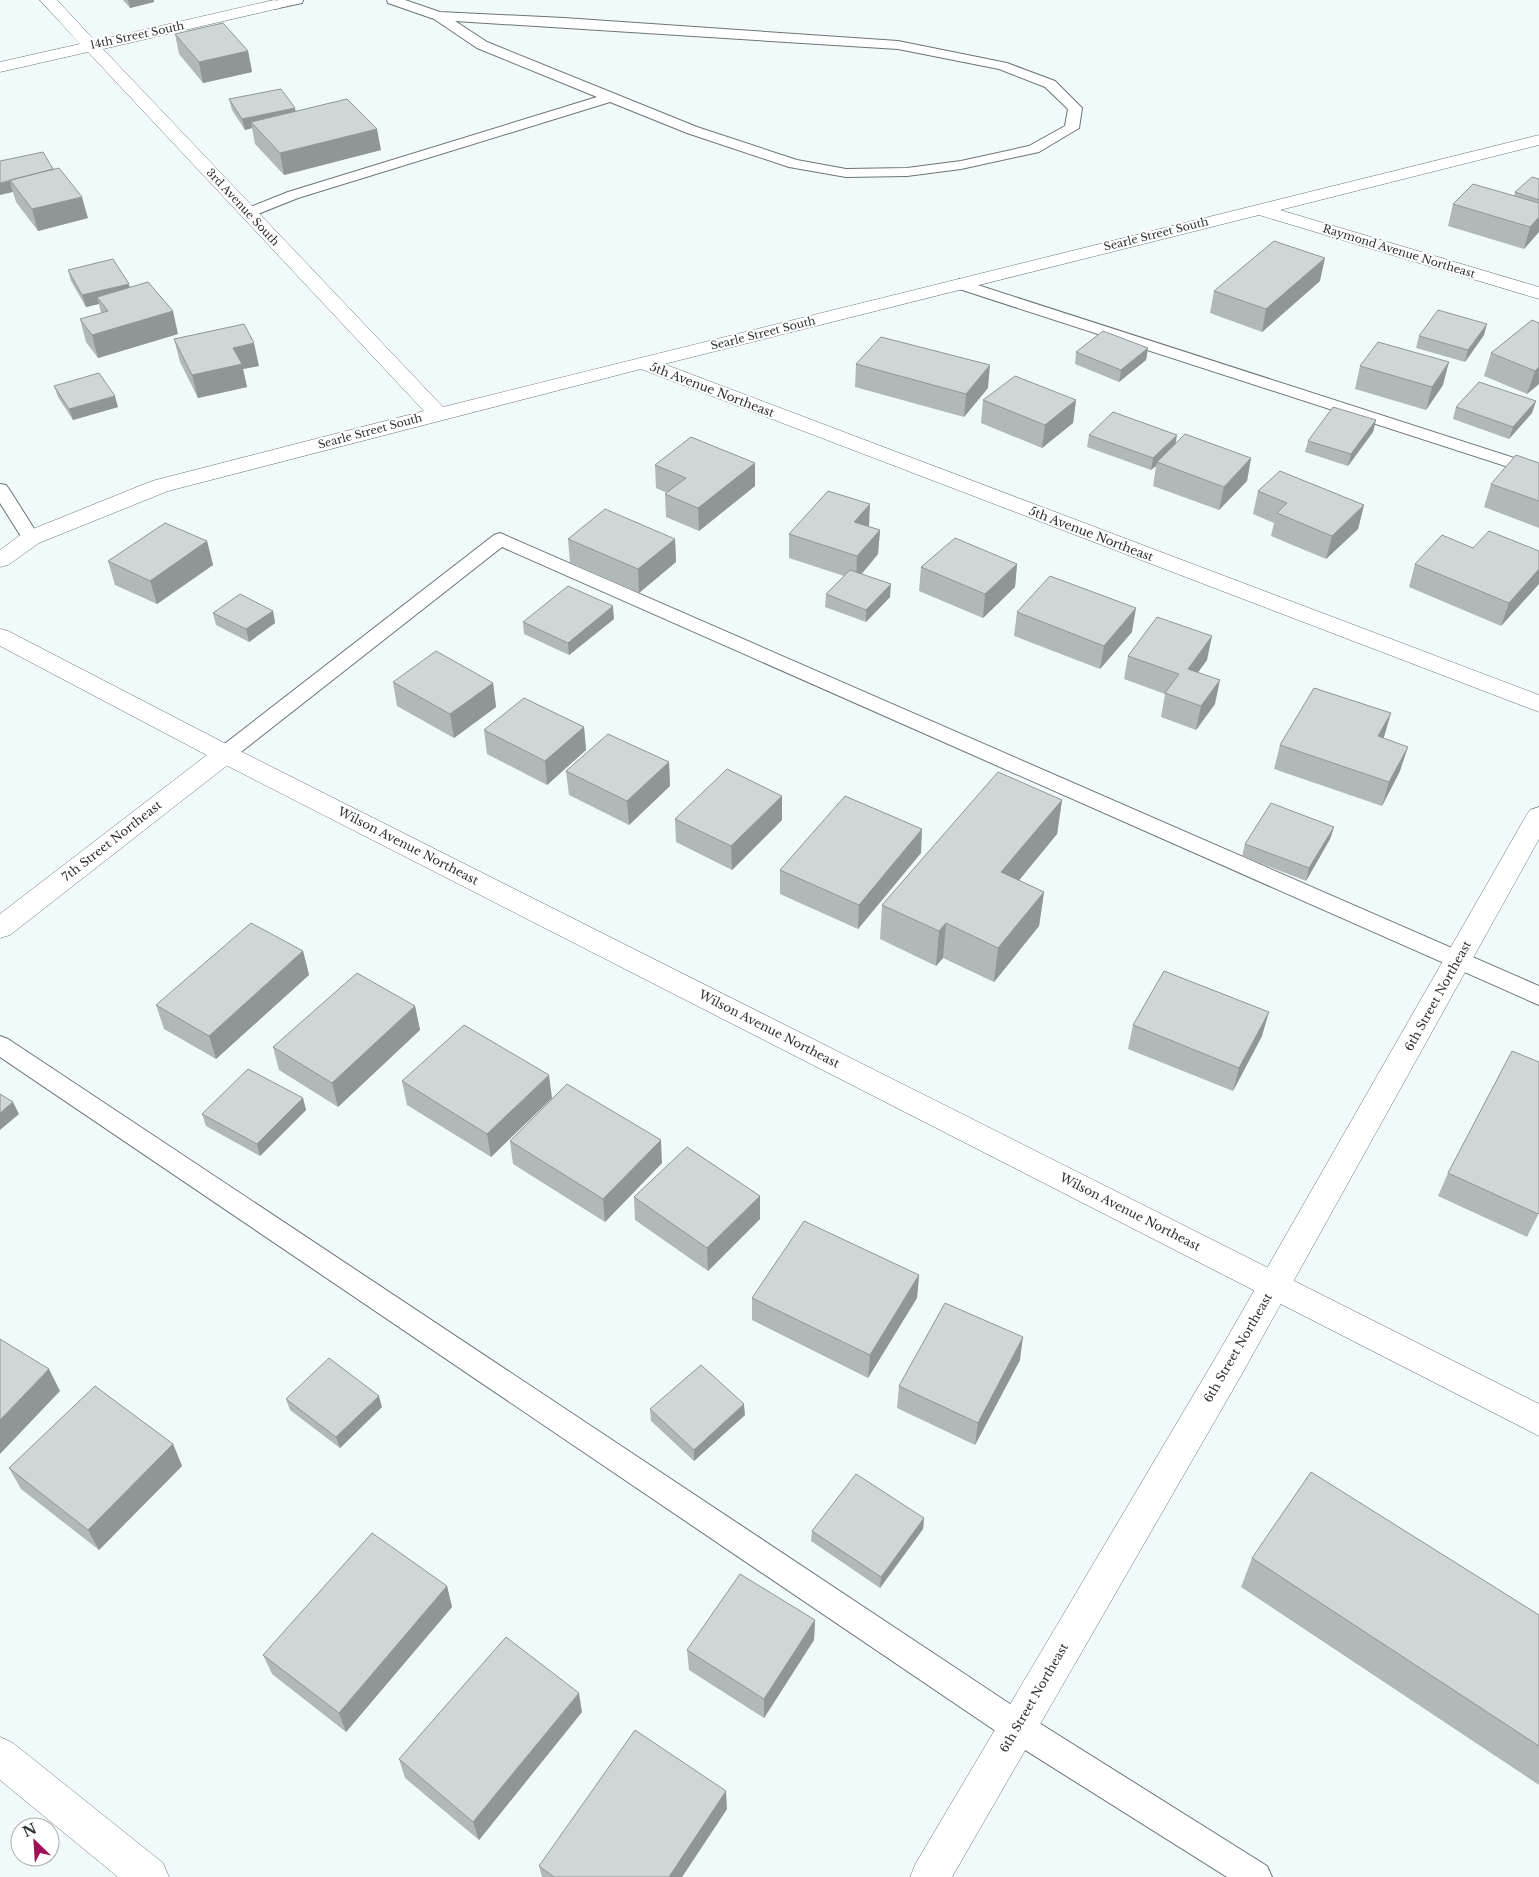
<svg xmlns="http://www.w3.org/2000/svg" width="1539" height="1877" font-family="'Libre Baskerville',serif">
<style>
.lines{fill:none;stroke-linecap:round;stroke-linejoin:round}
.lane-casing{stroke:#6c7475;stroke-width:2}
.street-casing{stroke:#6c7475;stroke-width:1}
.secondary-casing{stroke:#6c7475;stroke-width:1}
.lane{fill:#fff;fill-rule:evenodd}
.street{fill:#fff;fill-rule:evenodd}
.secondary{fill:#fff;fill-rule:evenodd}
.wall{fill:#b1b8ba}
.shaded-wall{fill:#909697}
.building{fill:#ced6d8;stroke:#909697}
.labels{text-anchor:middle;stroke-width:4;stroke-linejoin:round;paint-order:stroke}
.far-street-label{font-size:11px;fill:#2e3232;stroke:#fff}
.street-label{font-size:12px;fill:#2e3232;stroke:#fff}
</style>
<rect width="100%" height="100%" fill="#f1fafb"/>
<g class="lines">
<defs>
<path id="lane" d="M279,0H303L302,3L274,9L268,5L269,2Z
M387,0H405L440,12L564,18L898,41L1007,63L1055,81L1082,108L1079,128L1039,152L961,169L907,176L846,177L789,167L687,133L610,102L298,198L253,216H243L241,213L243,210L288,192L597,97L477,48L434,19L388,3ZM455,21L898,49L999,69L1045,87L1068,109L1065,126L1029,146L961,161L907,168L846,169L797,160L697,127L487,42Z
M959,279L1539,466V477L953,287L951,284Z
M0,484L6,485L9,489L40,538L37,542H25L22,538L0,503Z
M500,533L1539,986V1005L502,547L232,759L225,761L218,759L215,754L218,749L494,535Z
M0,1036L8,1039L1028,1716L1267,1866L1272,1877H1227L1006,1738L0,1057Z"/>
<path id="street" d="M40,0H57L95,41L274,0L280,2L282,5L280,8L103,49L443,407L1539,135V145L1280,210L1539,287V299L1259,215L664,364L1539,695V712L641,369L168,491L39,543L8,565L0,567V550L23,533L152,481L424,411L88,52L0,72V62L80,44Z
M225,746L234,748L238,754L234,760L10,935L0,938V914L216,748Z
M1539,807V839L1243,1372L952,1877H910L916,1863L1219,1352L1526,816L1530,810Z
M0,1737L13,1743L163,1863L169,1877H118L0,1780Z"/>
<path id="secondary" d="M0,629L8,631L234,748L1539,1404V1436L216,760L0,646Z"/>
</defs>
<use href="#lane" class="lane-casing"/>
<use href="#street" class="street-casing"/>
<use href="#secondary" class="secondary-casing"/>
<use href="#lane" class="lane"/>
<use href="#street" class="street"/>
<use href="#secondary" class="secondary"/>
</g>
<path class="wall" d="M123,0H154V2L130,8Z
M175,34L248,51L252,72L203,83L179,54Z
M229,99L296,111L381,150L284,175L255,144L252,128L245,130L232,110Z
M0,161L53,169L88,218L38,231L16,202L13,192Z
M1539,179V232L1524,249L1448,226L1453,204L1514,196L1515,192Z
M68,270L129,287L178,334L98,358L86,342L80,319L101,313L99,304L86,307L71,281Z
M1320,281L1262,332L1210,313L1214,291Z
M1532,320L1539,384L1527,394L1484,376L1491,353Z
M1484,335L1465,362L1416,348L1419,336Z
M174,339L259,366L243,369L247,387L198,398L180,362Z
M1148,348L1146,360L1119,382L1075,364L1076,352Z
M856,364L988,388L964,417L855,387Z
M1360,366L1443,385L1426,410L1355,389Z
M54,386L118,407L73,420L58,397Z
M983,400H1076L1073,423L1042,448L981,423Z
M1536,401L1532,413L1509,439L1453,419L1456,407Z
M1376,420L1373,432L1348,466L1305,452L1308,441Z
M1089,435L1175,444L1251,458L1247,481L1219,510L1153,486L1156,466L1151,470L1087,447Z
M1539,463V528L1484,507L1491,484Z
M655,465L755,486L699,531L666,517L665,494L667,493L656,488Z
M1258,491L1364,505L1358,529L1326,559L1271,536L1274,523L1253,514Z
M869,527L880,530L878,554L862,574L890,597L866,622L825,607L826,594L844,576L789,558V534Z
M568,539H675L676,562L639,593L570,563Z
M207,541L213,565L157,604L115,585L108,561Z
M1473,548L1539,551V584L1501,626L1409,587L1415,564Z
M1017,564L1015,587L983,618L919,591L921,567Z
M273,611L275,623L249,642L216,625L213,613Z
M1017,612L1132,632L1100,669L1014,636Z
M614,619L569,655L524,634L523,622Z
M1128,656L1207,660L1198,672L1215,704L1196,730L1161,717L1165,694L1124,679Z
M393,682L493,683L496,707L454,738L397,706Z
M584,727L586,750L547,785L487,754L484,730Z
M1384,737L1383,738L1400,771L1382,806L1274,769L1280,745Z
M669,762L670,786L629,825L569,795L566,771Z
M1062,800L1057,834L1019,880L1044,892L1039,926L994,982L943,958L936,966L880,939L882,905Z
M675,819L782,820L732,870L676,842Z
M1334,827L1330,839L1306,881L1242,856L1245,844Z
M921,853L858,929L780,894V870Z
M303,951L309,975L216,1059L164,1029L156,1005Z
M415,1006L420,1030L338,1107L279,1070L273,1047Z
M1133,1025L1262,1036L1233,1091L1128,1049Z
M402,1081L552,1098L491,1157L407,1105Z
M303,1098L306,1110L260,1156L206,1126L202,1114Z
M510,1141L662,1163L605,1222L513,1164Z
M1448,1173L1539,1213L1527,1237L1438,1196Z
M760,1196V1219L708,1271L635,1220L634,1197Z
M919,1275L917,1298L868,1378L752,1320V1298Z
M1020,1360L975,1445L897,1408L899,1386Z
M286,1399L382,1407L340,1448L290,1410Z
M650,1409L745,1415L694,1461L651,1421Z
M173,1444L182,1466L99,1550L21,1489L9,1468Z
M924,1518L923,1529L880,1588L811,1541L812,1531Z
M1252,1558L1539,1615V1785L1241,1587Z
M447,1586L452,1607L346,1732L272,1674L263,1655Z
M815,1620L814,1640L764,1718L689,1670L687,1650Z
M582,1712L479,1840L405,1778L399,1759Z
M727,1809L682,1877H542L539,1866Z"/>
<path class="shaded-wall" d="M128,0H154V2L130,8Z
M248,51L252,72L203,83L199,62Z
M295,108L297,119L251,122L252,128L245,130L242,119Z
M377,129L381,150L284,175L280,153Z
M10,181L13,192L0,195V183Z
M82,197L88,218L38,231L32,209Z
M1539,217V232L1524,249L1530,227Z
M1325,258L1320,281L1262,332L1266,309Z
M129,284L132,296L97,297L99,304L86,307L82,295Z
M173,311L178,334L98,358L92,335Z
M1487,324L1484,335L1465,362L1468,350Z
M254,343L259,366L243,369L247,387L198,398L192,375L233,348Z
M1148,348L1146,360L1119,382L1121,370Z
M1449,362L1443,385L1426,410L1432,387Z
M990,365L988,388L964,417L966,394Z
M1539,367V384L1527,394L1535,371Z
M115,396L118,407L73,420L69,409Z
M1076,400L1073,423L1042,448L1045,425Z
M1536,401L1532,413L1509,439L1513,427Z
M1376,420L1373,432L1348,466L1351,454Z
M1177,435L1175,447L1157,462L1156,466L1151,470L1153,458Z
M1251,458L1247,481L1219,510L1224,487Z
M755,463V486L699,531L698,508Z
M870,504L869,527L854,522Z
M1364,505L1358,529L1326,559L1332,536Z
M880,530L878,554L856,580L857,556Z
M675,539L676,562L639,593L638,569Z
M207,541L213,565L157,604L150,581Z
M1017,564L1015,587L983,618L985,594Z
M1539,569V584L1501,626L1509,603Z
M891,584L890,597L866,622V610Z
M613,606L614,619L569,655L568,643Z
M1136,608L1132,632L1100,669L1104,646Z
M273,611L275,623L249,642L246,629Z
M1212,636L1207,660L1183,693L1188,669Z
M1220,680L1215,704L1196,730L1201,706Z
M493,683L496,707L454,738L450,714Z
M1391,713L1384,737L1371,760L1378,736Z
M584,727L586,750L547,785L545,761Z
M1408,747L1400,771L1382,806L1389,782Z
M669,762L670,786L629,825L627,801Z
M782,796V820L732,870L731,846Z
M1062,800L1057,834L997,907L1001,872Z
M1334,827L1330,839L1306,881L1309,868Z
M922,829L921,853L858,929L859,905Z
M1044,892L1039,926L994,982L998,948Z
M946,923L943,958L936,966L939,931Z
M303,951L309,975L216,1059L209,1036Z
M415,1006L420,1030L338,1107L332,1083Z
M1269,1012L1262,1036L1233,1091L1239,1068Z
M549,1075L552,1098L491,1157L487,1134Z
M303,1098L306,1110L260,1156L257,1144Z
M13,1102L19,1114L0,1130V1113Z
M661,1140L662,1163L605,1222L603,1199Z
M760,1196V1219L708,1271L707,1248Z
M919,1275L917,1298L868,1378L870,1355Z
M1023,1337L1020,1360L975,1445L978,1423Z
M49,1369L60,1391L0,1454V1420Z
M379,1396L382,1407L340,1448L336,1437Z
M744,1404L745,1415L694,1461V1450Z
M173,1444L182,1466L99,1550L88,1530Z
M924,1518L923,1529L880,1588L881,1577Z
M447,1586L452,1607L346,1732L339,1713Z
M815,1620L814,1640L764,1718V1699Z
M579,1693L582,1712L479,1840L473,1822Z
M726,1791L727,1809L682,1877H669Z"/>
<path class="building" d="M223,23L248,51L199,62L175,34Z
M281,89L295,108L242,119L229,99Z
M347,99L377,129L280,153L251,122Z
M43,152L53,169L0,183V161Z
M59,168L82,197L32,209L10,180Z
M1532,177L1539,179V200L1515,192Z
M1473,184L1539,203V217L1530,227L1453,204Z
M1274,241L1325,258L1266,309L1214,291Z
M113,259L129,284L82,295L68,270Z
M148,282L173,311L92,335L80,319L108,311L97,297Z
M1438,310L1487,324L1468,350L1419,336Z
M1532,320L1539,323V367L1535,371L1491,353Z
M244,324L254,343L233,348L242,364L192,375L174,339Z
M1103,331L1148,348L1121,370L1076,352Z
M881,337L990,365L966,394L856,364Z
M1378,342L1449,362L1432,387L1360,366Z
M99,373L115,396L69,409L54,386Z
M1015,376L1076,400L1045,425L983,400Z
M1479,382L1536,401L1513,427L1456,407Z
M1333,407L1376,420L1351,454L1308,441Z
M1113,412L1177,435L1153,458L1089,435Z
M1185,434L1251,458L1224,487L1157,462Z
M691,437L755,463L698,508L665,494L686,478L655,465Z
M1516,455L1539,463V501L1491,484Z
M1280,471L1364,505L1332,536L1277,513L1287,503L1258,491Z
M828,491L870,504L854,522L880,530L857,556L789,534Z
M605,509L675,539L638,569L568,539Z
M165,523L207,541L150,581L108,561Z
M1489,531L1539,551V569L1509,603L1415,564L1442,535L1473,548Z
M955,538L1017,564L985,594L921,567Z
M850,570L891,584L866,610L826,594Z
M1050,576L1136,608L1104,646L1017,612Z
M568,586L613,606L568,643L523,622Z
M240,594L273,611L246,629L213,613Z
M1157,617L1212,636L1188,669L1220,680L1201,706L1165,693L1179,674L1128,656Z
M436,651L493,683L450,714L393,682Z
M1314,688L1391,713L1378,736L1408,747L1389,782L1280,745Z
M524,698L584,727L545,761L484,730Z
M608,734L669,762L627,801L566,771Z
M727,769L782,796L731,846L675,819Z
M998,772L1062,800L1001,872L1044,892L998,948L946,923L939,931L882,905Z
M845,796L922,829L859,905L780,870Z
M1271,803L1334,827L1309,868L1245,844Z
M251,923L303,951L209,1036L156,1005Z
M1164,971L1269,1012L1239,1068L1133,1025Z
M357,973L415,1006L332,1083L273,1047Z
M464,1025L549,1075L487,1134L402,1081Z
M1512,1051L1539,1062V1213L1538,1214L1448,1173Z
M248,1069L303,1098L257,1144L202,1114Z
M567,1084L661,1140L603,1199L510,1141Z
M0,1094L13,1102L0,1113Z
M687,1147L760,1196L707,1248L634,1197Z
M804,1221L919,1275L870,1355L752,1298Z
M945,1303L1023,1337L978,1423L899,1386Z
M0,1339L49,1369L0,1420Z
M329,1358L379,1396L336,1437L286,1399Z
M701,1365L744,1404L694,1450L650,1409Z
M95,1386L173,1444L88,1530L9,1468Z
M1311,1472L1539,1615V1746L1252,1558Z
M856,1474L924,1518L881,1577L812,1531Z
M372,1533L447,1586L339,1713L263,1655Z
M740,1574L815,1620L764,1699L687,1650Z
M506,1637L579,1693L473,1822L399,1759Z
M635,1730L726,1791L669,1877H554L539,1866Z"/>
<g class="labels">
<g class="far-street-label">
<text transform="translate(137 35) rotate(-12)" y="4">14th Street South</text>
<text transform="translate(243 207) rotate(47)" y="4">3rd Avenue South</text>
<text transform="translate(1156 234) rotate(-14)" y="4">Searle Street South</text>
<text transform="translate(1399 251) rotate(17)" y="4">Raymond Avenue Northeast</text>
<text transform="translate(763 333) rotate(-14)" y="4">Searle Street South</text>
<text transform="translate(370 431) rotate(-15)" y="4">Searle Street South</text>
</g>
<g class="street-label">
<text transform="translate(712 390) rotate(21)" y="4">5th Avenue Northeast</text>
<text transform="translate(1091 534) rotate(21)" y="4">5th Avenue Northeast</text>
<text transform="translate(112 841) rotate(-38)" y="4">7th Street Northeast</text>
<text transform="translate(408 846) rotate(27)" y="4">Wilson Avenue Northeast</text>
<text transform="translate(1438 996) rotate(-61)" y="4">6th Street Northeast</text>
<text transform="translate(769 1029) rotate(27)" y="4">Wilson Avenue Northeast</text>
<text transform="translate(1130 1212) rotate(27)" y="4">Wilson Avenue Northeast</text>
<text transform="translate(1238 1348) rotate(-60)" y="4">6th Street Northeast</text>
<text transform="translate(1034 1698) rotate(-60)" y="4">6th Street Northeast</text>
</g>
</g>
<g transform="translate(35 1842) rotate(335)"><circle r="24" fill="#ffffff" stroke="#abadad"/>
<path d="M0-4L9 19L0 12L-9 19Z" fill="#a01057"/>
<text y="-8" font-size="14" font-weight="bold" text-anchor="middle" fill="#2e3232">N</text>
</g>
</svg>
